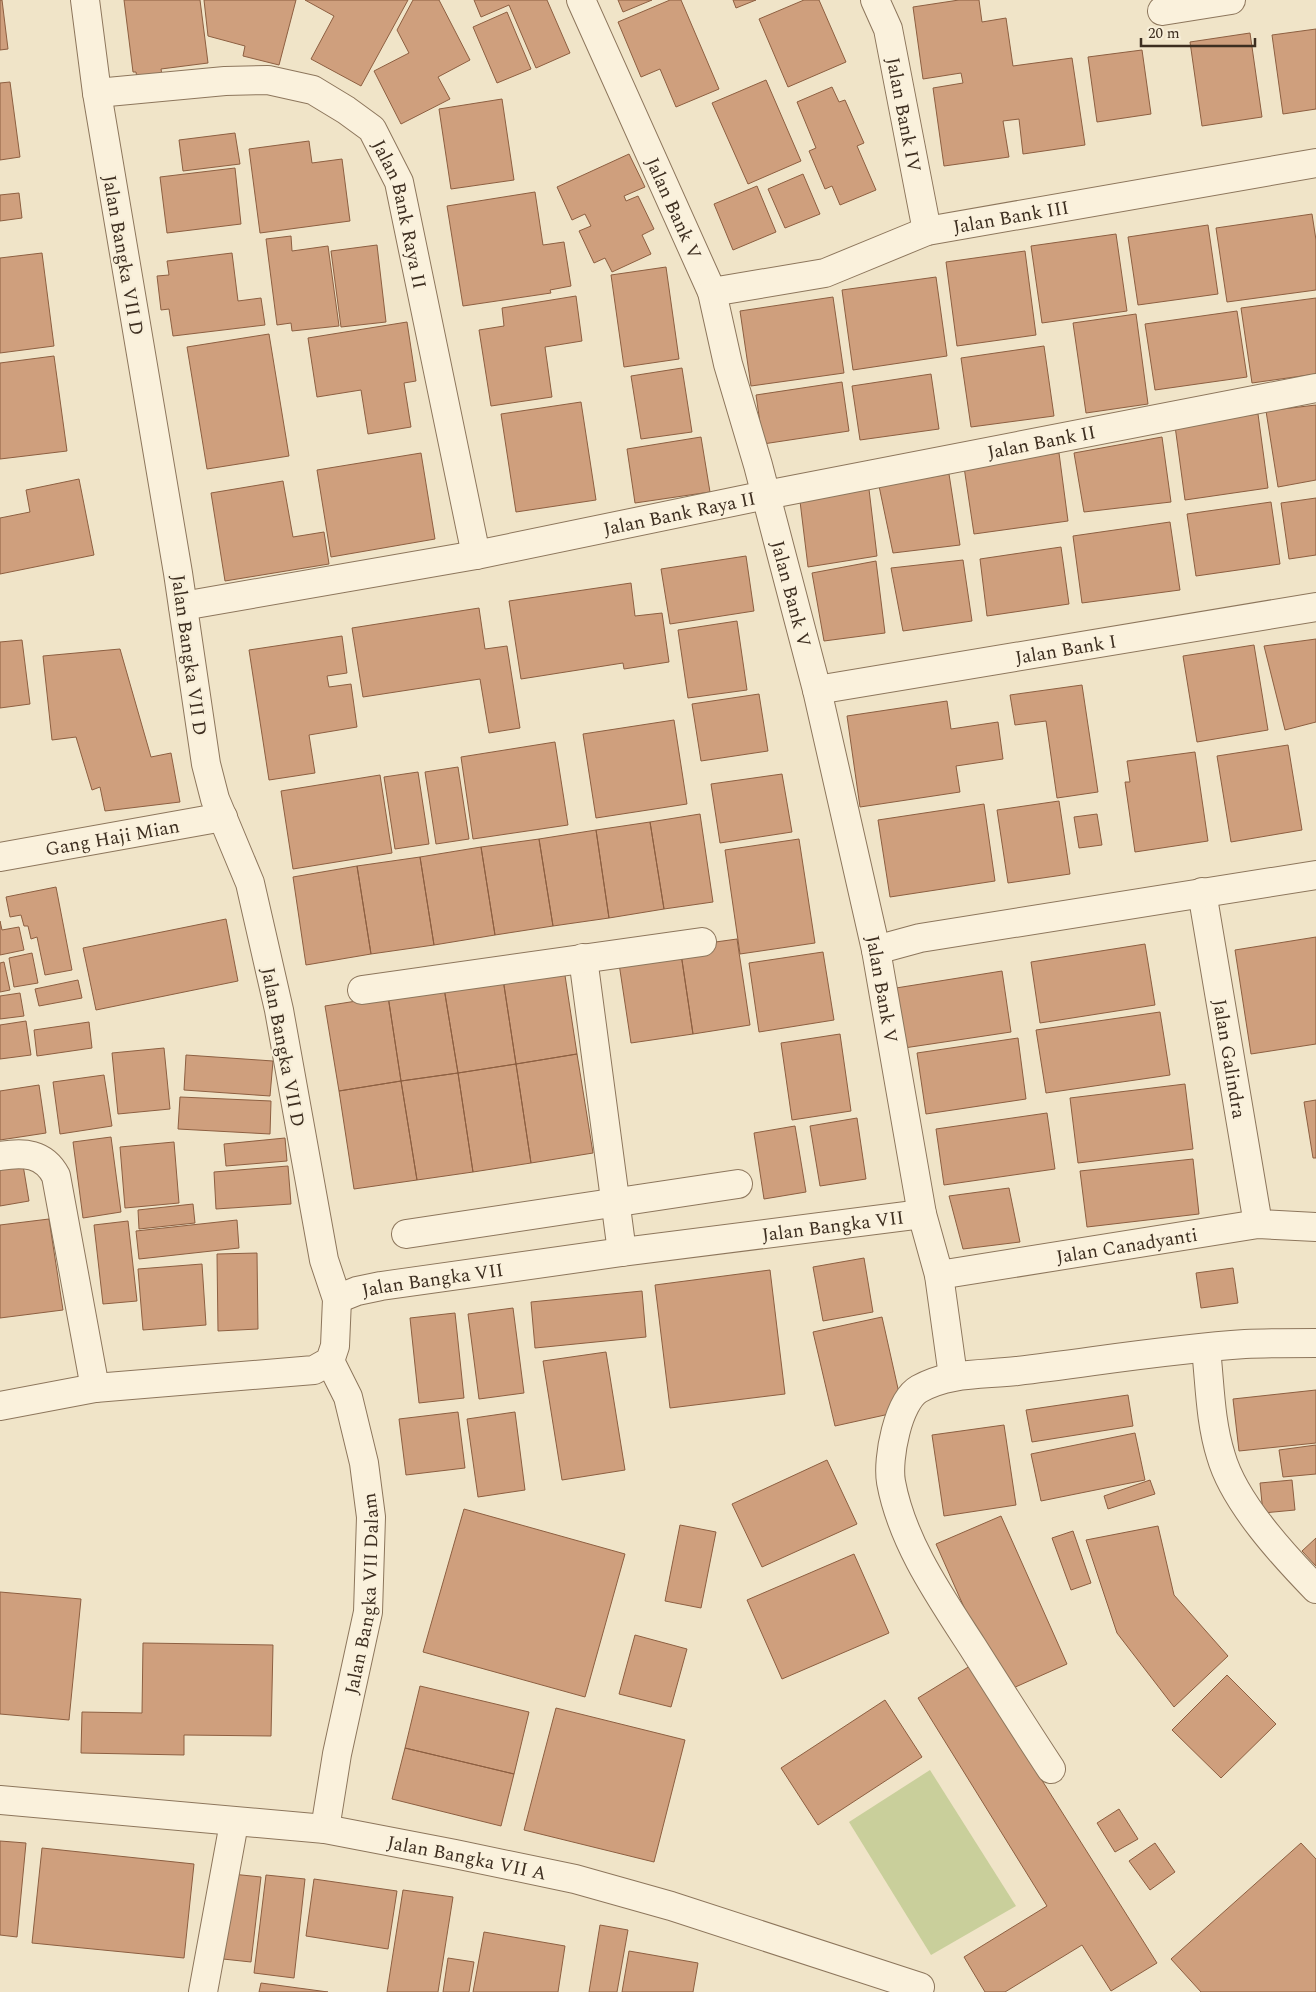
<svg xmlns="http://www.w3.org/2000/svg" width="1316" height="1992" font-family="Spectral,serif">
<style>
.green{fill:#c9cf9b}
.building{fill:#cf9f7d;stroke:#8d5f41}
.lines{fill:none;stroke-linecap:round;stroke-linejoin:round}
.minor-casing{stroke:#8d765c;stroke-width:30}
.minor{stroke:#faf1dc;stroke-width:28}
.labels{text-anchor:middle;stroke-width:4.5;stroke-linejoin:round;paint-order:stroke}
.street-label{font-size:19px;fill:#3d2e20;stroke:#f7eed8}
</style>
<rect width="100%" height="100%" fill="#f0e4c8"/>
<path class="green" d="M930,1770L1016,1906L931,1955L849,1822Z"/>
<path class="building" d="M0,0H2L8,49L0,50Z
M124,0H200L208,63L161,69L163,81L138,84L136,72H133Z
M204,0H296L279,65L243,56L245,46L208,36Z
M305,0H408L361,86L311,59L334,16Z
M413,0H439L470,60L438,77L450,99L401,124L374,71L409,53L397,30Z
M474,0H547L570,53L536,68L509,5L481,17Z
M618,0H652L623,12Z
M670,0H681L719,89L676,107L660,69L641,77L618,22Z
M733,0H756L736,8Z
M804,0H819L846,62L788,87L759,19Z
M959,0H979L982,22L1006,18L1013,66L1072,58L1085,145L1023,154L1019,119L1003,121L1009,157L944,166L933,88L963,83L961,73L923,79L913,7Z
M507,12L531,69L497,83L473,27Z
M1316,29V109L1283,114L1272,35Z
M1250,33L1262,117L1202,126L1190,42Z
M1142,50L1151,114L1097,122L1088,57Z
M766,80L801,161L748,184L712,103Z
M10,82L20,157L0,160V83Z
M832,87L839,102L845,100L864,143L857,146L876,190L840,205L832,186L825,189L809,151L816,148L797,102Z
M502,99L514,180L451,189L439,109Z
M235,133L240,164L183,171L179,140Z
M309,141L312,163L342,159L350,221L260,233L249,149Z
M629,154L645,187L624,196L626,201L638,196L654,229L642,235L651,254L612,272L605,258L594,263L579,231L591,226L585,214L572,220L557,187Z
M235,168L241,224L167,233L160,177Z
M803,174L820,214L785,228L768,189Z
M757,186L776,232L733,250L714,204Z
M535,192L543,245L564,242L571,286L550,290L551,293L463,306L447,206Z
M19,193L22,218L0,221V195Z
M1312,214L1316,240V290L1227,302L1216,228Z
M1208,225L1218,294L1138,305L1128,237Z
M1116,234L1127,311L1042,323L1031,246Z
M291,236L292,251L328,246L339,326L292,331L291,323L277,325L266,239Z
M377,245L386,322L341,327L331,251Z
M1025,251L1036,335L957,346L946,262Z
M42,253L54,346L0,353V258Z
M232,253L238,301L261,298L265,325L173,336L169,309L161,310L157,276L169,275L167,261Z
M666,267L679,359L624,367L611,275Z
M936,277L947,356L853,370L842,290Z
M576,296L582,341L545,347L552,397L491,406L479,330L504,326L502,308Z
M833,297L844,373L751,386L740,311Z
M1316,298V374L1252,383L1241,308Z
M1237,311L1247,377L1155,390L1145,324Z
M1136,314L1148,404L1086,413L1073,323Z
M407,322L416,381L404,383L411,427L368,434L361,390L317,397L308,338Z
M269,334L289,456L207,469L187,347Z
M1044,346L1054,416L971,427L961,358Z
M54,356L67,451L0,459V363Z
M682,368L692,432L641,439L631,376Z
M931,374L939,429L860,440L852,386Z
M842,382L849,431L763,444L756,395Z
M581,402L596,500L516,512L501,414Z
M1316,405V480L1278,487L1266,411Z
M1258,414L1268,488L1185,500L1175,426Z
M701,437L710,492L635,503L627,449Z
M1162,437L1171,502L1084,512L1074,453Z
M421,453L435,539L331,557L317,470Z
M1059,453L1068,521L974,534L964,467Z
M949,474L960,545L893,553L879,486Z
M79,479L94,555L0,574V518L30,512L26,490Z
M283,481L293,537L324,532L329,564L225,581L211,493Z
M868,481L877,556L808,567L799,493Z
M1316,498V555L1289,559L1281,503Z
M1271,502L1280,564L1196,576L1187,514Z
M1170,522L1180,590L1082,603L1073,536Z
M1061,547L1069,604L987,616L980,559Z
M746,556L754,611L670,624L661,569Z
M963,560L972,621L903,631L891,568Z
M876,561L885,633L824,641L812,573Z
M631,583L635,616L662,613L669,662L624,669L623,663L521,679L509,601Z
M479,608L485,649L507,646L520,728L489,733L480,679L363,697L352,628Z
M737,621L747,690L688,698L678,630Z
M342,636L347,673L327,676L329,687L351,684L357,727L309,735L315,773L269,780L249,650Z
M1316,639V722L1285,730L1264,646Z
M22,640L30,704L0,708V642Z
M1254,645L1268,730L1197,742L1183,656Z
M120,649L151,757L171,753L180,802L105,811L100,787L92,790L76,737L52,740L43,656Z
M1082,685L1098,792L1057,798L1046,721L1015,725L1010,695Z
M759,694L768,751L701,761L692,704Z
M947,701L951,729L998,722L1003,759L956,766L960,792L860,807L847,716Z
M674,720L687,804L596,818L583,734Z
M555,742L568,825L473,839L461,757Z
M1288,745L1302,830L1231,842L1217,756Z
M1195,752L1208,841L1135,852L1125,782H1130L1127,761Z
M458,767L469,839L436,844L425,772Z
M418,772L429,844L395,849L384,777Z
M782,774L792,832L720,843L711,784Z
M380,775L392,853L293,869L281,791Z
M1059,801L1070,874L1008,883L997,810Z
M984,804L995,881L890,897L878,820Z
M700,814L713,902L664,909L650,822Z
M1097,814L1102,845L1079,848L1074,817Z
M650,822L664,909L609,918L596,830Z
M596,830L609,918L553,926L539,839Z
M539,839L553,926L495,935L481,847Z
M799,839L815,943L740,954L725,850Z
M481,847L495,935L434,945L420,857Z
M420,857L434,945L371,954L357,866Z
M357,866L371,954L306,965L293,877Z
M56,887L72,970L45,975L37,937L31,939L28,926H24L21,915L10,917L6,897Z
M226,919L238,981L96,1010L83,948Z
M0,921L2,930L19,927L24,950L0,955Z
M1316,937V1044L1251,1054L1235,950Z
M737,939L750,1025L693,1034L680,947Z
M1145,944L1155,1005L1040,1023L1031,962Z
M680,947L693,1034L631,1043L618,957Z
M823,952L834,1020L759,1032L749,963Z
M32,953L38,983L14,987L9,958Z
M4,962L10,990L0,992V963Z
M564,969L577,1054L516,1064L503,979Z
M1002,971L1011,1032L904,1048L896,988Z
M503,979L516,1064L458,1073L444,988Z
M78,980L82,998L39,1006L35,989Z
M444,988L458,1073L401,1081L388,996Z
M20,993L24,1016L0,1019V996Z
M388,996L401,1081L339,1091L325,1006Z
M1160,1012L1170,1075L1046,1093L1036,1030Z
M26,1021L31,1055L0,1059V1025Z
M89,1022L92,1048L37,1056L34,1030Z
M840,1034L851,1111L792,1120L781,1043Z
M1018,1038L1026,1099L926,1114L917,1053Z
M164,1048L170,1109L118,1114L112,1053Z
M577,1054L593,1153L531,1163L516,1064Z
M186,1055L273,1061L270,1096L184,1090Z
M516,1064L531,1163L473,1172L458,1073Z
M458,1073L473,1172L417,1180L401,1081Z
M104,1075L112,1126L60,1134L53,1082Z
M401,1081L417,1180L354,1189L339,1091Z
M1185,1084L1193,1149L1078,1163L1070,1098Z
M39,1085L46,1133L0,1140V1091Z
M180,1097L271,1101L270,1134L178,1129Z
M1316,1100V1158H1313L1304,1102Z
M1047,1113L1055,1169L944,1185L936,1129Z
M857,1118L866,1179L820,1186L810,1126Z
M795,1126L806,1192L764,1199L754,1133Z
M111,1137L121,1212L83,1218L73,1142Z
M285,1138L287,1161L226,1166L224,1144Z
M174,1142L179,1203L125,1208L120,1147Z
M1193,1159L1199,1214L1087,1227L1080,1171Z
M23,1165L29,1201L0,1206V1168Z
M288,1166L291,1204L216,1209L214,1172Z
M1009,1188L1020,1242L963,1249L949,1196Z
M193,1204L195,1223L139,1229L138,1210Z
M49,1219L63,1310L0,1318V1225Z
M237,1220L239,1248L139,1259L136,1231Z
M128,1221L137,1301L103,1304L94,1225Z
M257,1253L258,1329L218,1331L217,1254Z
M864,1258L873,1312L823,1321L813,1267Z
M202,1264L206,1325L143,1330L138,1269Z
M1233,1268L1238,1303L1201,1308L1196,1273Z
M770,1270L785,1394L670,1408L655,1285Z
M642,1291L646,1337L535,1348L531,1302Z
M513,1308L524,1393L479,1399L468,1314Z
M455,1313L464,1398L419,1403L410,1318Z
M882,1317L903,1411L835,1426L813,1332Z
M606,1352L625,1470L562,1480L543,1361Z
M1316,1390V1443L1239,1451L1233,1399Z
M1128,1395L1133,1426L1032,1442L1026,1410Z
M458,1412L465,1468L406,1475L399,1419Z
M515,1412L525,1490L478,1497L467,1419Z
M1004,1425L1016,1505L944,1516L932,1435Z
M1135,1433L1145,1480L1041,1501L1031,1454Z
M1316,1445V1474L1283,1477L1279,1450Z
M827,1460L857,1524L762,1567L732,1504Z
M1150,1480L1155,1494L1108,1509L1104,1496Z
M1292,1480L1295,1510L1263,1513L1260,1483Z
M464,1509L625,1554L585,1697L423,1652Z
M1001,1516L1067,1664L1002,1693L936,1544Z
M680,1525L716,1532L701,1608L665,1601Z
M1158,1526L1174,1595L1228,1656L1174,1707L1117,1633L1086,1540Z
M1073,1531L1091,1583L1071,1590L1052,1538Z
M1316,1538V1566L1302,1551Z
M854,1554L889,1633L782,1679L747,1600Z
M0,1592L81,1599L69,1720L0,1714Z
M635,1635L687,1649L671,1707L619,1694Z
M143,1643L273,1645L271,1736L184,1735V1755L81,1753L82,1712L142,1713Z
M970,1666L1157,1963L1111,1991L1082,1945L1005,1992H985L964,1957L1047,1906L918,1698Z
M1227,1675L1276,1724L1221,1778L1172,1730Z
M420,1686L529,1712L514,1774L405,1748Z
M885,1700L922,1757L818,1825L781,1768Z
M556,1708L685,1740L654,1862L524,1830Z
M405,1748L514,1774L501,1826L392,1799Z
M1119,1809L1138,1839L1115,1852L1097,1823Z
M0,1841L26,1843L17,1937L0,1935Z
M1155,1843L1175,1872L1150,1890L1129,1861Z
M1301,1843L1316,1859V1992H1201L1171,1959Z
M42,1848L194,1864L184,1958L32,1943Z
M232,1874L261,1877L251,1962L223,1959Z
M266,1875L305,1879L294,1978L254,1973Z
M314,1879L397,1891L388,1949L306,1936Z
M403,1890L453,1897L438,1992H387Z
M600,1925L628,1930L617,1992H589Z
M484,1932L565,1946L558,1992H473Z
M629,1951L698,1963L693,1992H622Z
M448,1958L474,1962L469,1992H443Z
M261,1983L328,1992H259Z"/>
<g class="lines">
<defs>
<g id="minor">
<path id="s1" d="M581,0L712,292L728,364L758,465L817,690L876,950L922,1214L939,1275L953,1376"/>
<path id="s2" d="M875,0L888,29L927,231"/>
<path d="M1162,11L1231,0"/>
<path id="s3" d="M97,93L225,81L268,80L313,90L346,110L372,129L399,182L476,555"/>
<path id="s4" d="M712,292L825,273L927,231L1316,163"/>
<path id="s5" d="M183,606L476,555L766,495L1316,388"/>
<path id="s6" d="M817,690L1316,607"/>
<path id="s7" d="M0,857L223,817"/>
<path id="s8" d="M1202,892L1258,1224"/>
<path d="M876,950L920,938L1316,875"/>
<path d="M583,958L622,1252"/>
<path d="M362,990L702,942"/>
<path d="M0,1156C24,1152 44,1153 56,1176L95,1388"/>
<path d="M406,1234L738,1184"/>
<path id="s9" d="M939,1275L1258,1224L1316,1227"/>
<path id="s10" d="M337,1299L357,1291L381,1286L622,1252L922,1214"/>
<path d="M1206,1349C1210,1385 1210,1421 1221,1456C1234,1502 1283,1555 1316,1589"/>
<path d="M0,1406L95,1388L314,1370L330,1361L335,1346L337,1299L324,1260L279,1010L250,883L215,799L206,764L178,573L97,93L85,0"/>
<path d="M1051,1769C1024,1728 998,1687 972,1646C939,1595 902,1542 891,1482C887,1459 898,1401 919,1389C949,1372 983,1375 1017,1371C1093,1362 1169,1349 1245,1344C1268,1343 1292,1343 1316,1343"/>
<path id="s11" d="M0,1800L325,1829L455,1854L575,1879L671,1906L920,1987"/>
<path id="s12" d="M325,1829L337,1754L368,1612L371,1517L364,1463L348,1397L330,1361"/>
<path d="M203,1992L234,1823"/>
</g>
</defs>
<use href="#minor" class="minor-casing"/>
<use href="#minor" class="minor"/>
</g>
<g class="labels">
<g class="street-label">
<text dy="7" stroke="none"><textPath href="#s2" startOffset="119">Jalan Bank IV</textPath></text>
<text dy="7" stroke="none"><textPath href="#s1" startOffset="228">Jalan Bank V</textPath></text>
<text dy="7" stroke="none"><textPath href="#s3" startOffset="379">Jalan Bank Raya II</textPath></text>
<text dy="7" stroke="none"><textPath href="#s4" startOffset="310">Jalan Bank III</textPath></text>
<text transform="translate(124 255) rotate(80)" y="7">Jalan Bangka VII D</text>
<text dy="7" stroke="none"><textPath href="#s5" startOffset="874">Jalan Bank II</textPath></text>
<text dy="7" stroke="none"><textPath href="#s5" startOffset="505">Jalan Bank Raya II</textPath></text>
<text dy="7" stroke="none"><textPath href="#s1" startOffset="632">Jalan Bank V</textPath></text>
<text dy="7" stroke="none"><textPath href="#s6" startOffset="252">Jalan Bank I</textPath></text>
<text transform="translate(190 655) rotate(82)" y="7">Jalan Bangka VII D</text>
<text dy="7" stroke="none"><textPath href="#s7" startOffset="114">Gang Haji Mian</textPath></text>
<text dy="7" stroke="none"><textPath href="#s1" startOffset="1038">Jalan Bank V</textPath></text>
<text transform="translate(284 1047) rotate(79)" y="7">Jalan Bangka VII D</text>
<text dy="7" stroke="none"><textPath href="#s8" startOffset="169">Jalan Galindra</textPath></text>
<text dy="7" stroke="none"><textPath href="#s10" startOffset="502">Jalan Bangka VII</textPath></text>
<text dy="7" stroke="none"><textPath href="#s9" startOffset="190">Jalan Canadyanti</textPath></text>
<text dy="7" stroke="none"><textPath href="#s10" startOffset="98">Jalan Bangka VII</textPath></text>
<text dy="7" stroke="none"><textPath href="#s12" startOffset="239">Jalan Bangka VII Dalam</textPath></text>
<text dy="7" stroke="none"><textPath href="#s11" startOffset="471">Jalan Bangka VII A</textPath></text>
</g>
</g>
<path d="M1141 38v8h114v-8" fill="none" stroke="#3d2e20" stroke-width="2.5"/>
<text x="1148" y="38" font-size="15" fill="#3d2e20" stroke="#f7eed8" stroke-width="4" paint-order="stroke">20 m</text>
</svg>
